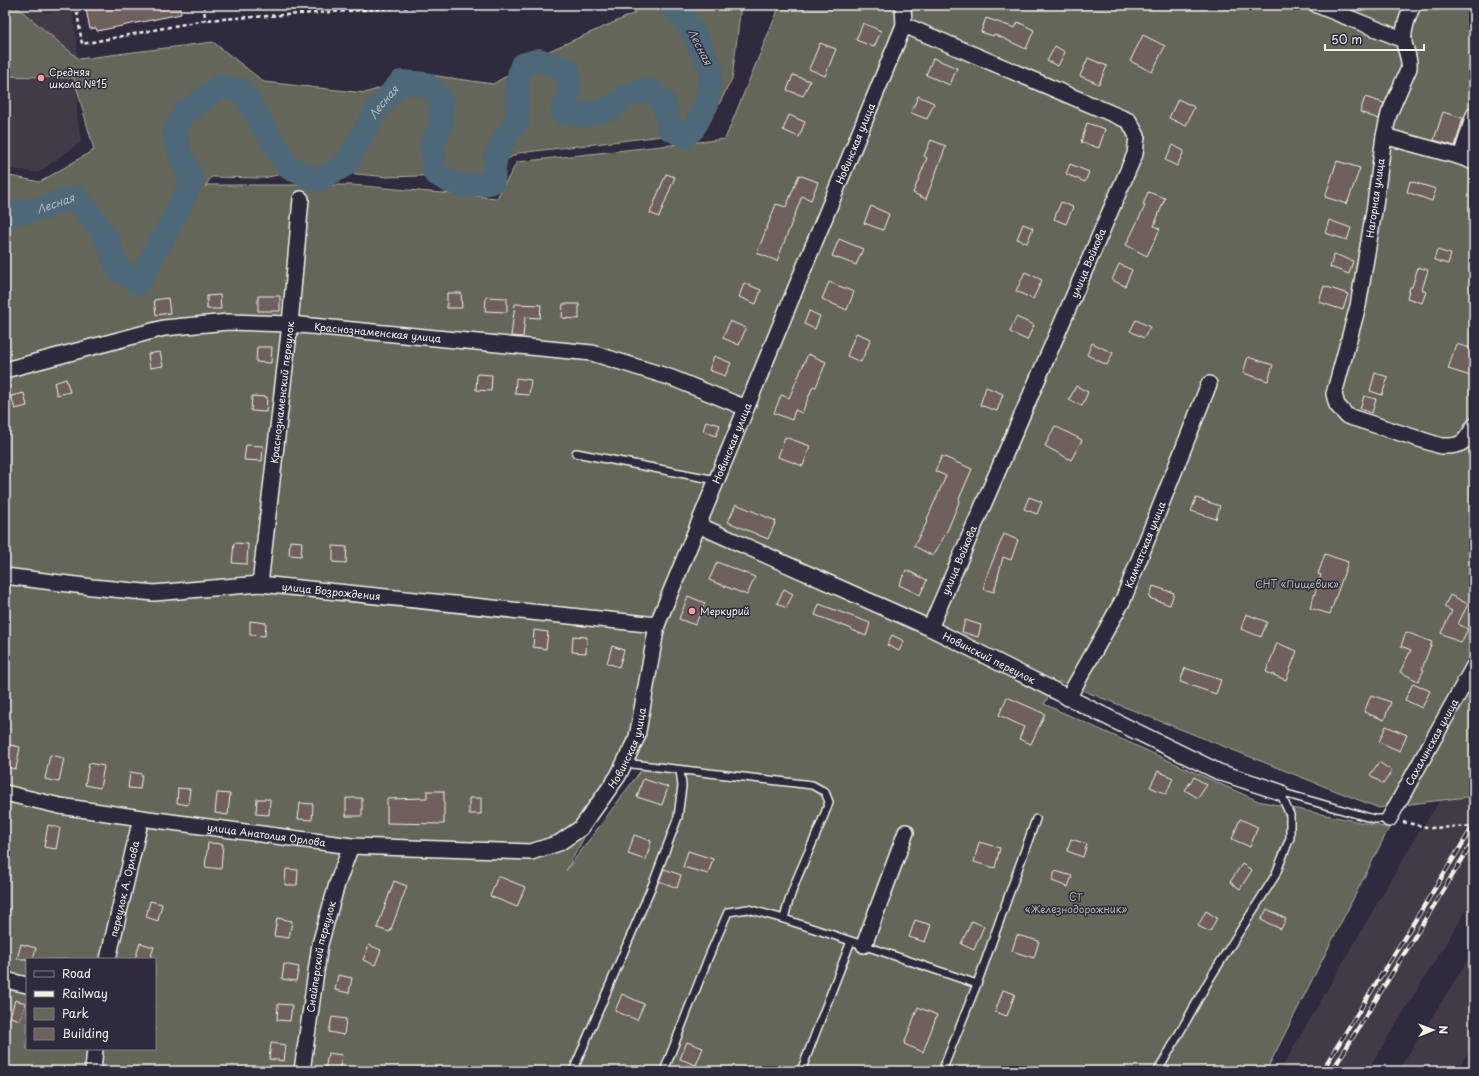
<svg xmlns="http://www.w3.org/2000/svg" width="1479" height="1076" font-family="'Playpen Sans',sans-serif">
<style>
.built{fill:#423a47}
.green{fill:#646658;stroke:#acaca0;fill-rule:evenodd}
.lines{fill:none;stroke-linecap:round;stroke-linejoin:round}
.river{stroke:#4e6778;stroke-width:24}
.building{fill:#6f615d;stroke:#f4f1e8}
.lane-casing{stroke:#f4f1e8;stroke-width:10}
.street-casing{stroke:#f4f1e8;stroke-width:18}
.path{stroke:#f4f1e8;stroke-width:2.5;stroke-dasharray:4 3;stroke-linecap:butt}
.lane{stroke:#2f2a3d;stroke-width:7}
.street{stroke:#2f2a3d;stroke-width:15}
.rail-casing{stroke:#f4f1e8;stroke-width:4.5}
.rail{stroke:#2f2a3d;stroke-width:3;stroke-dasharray:9;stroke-linecap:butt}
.poi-dot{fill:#ff9aa2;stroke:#2f2a3d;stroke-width:1.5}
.labels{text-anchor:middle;stroke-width:3;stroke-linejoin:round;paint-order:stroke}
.poi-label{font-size:10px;fill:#f4f1e8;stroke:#2f2a3d;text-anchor:start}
.street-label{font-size:10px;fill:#f4f1e8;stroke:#2f2a3d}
.park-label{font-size:10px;fill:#bab9ae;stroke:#2f2a3d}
.water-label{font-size:11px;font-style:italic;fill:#b2babb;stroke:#2f2a3d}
</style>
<rect width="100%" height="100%" fill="#2f2a3d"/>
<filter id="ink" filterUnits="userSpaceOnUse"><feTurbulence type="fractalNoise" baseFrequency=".025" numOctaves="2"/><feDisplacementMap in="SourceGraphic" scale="8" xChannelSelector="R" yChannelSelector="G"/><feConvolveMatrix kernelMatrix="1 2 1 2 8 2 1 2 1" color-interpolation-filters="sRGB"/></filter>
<g filter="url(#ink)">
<path class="built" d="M5,5H42L44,13L72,11L77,43V114L81,142L38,173L5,168Z
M1474,749V898L1367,1071H1280L1414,840Z
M1474,950V1042L1457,1071H1398Z"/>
<path class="green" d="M5,5H11L18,8L79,59L213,42L264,82L365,93L423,74L493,84L551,50L635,13L634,5H741L732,79L705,131L518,153L483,174L387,177L308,169L263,178L211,177L205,187L207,185H352L497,198L517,162L725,139L780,5H1474V796L1379,808L1059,681L1044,704L1258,801L1389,828L1266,1071H5V175L40,182L94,150L74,78L5,76ZM112,258L144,273H145L137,283ZM624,763L645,765L566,871ZM27,959H155V1049H27Z"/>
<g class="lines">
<path class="river" id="s1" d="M5,214L37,210L75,197L93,218L107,239L117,268L138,283L181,204L192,178L181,158L174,133L184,113L221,86L242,91L289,168L318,180L345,165L377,109L401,82L426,84L441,99V124L432,145L435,173C459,188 466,187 493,182L495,160L502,141L517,123V82L522,65L539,60L568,70L569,90L563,113L583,115L612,108L625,96L649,89L663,102L670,129L685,136L693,129L707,104L711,70L691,28L681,14L671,5"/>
</g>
<path class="building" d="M85,5H180L181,14L97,31L96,28L90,29Z
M986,18L1015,28L1018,22L1034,30L1026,49L994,34L993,36L981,32Z
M863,23L881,31L874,47L856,40Z
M1143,35L1165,46L1152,72L1130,61Z
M820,43L836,49L825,76L809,69Z
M1055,46L1065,52L1058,66L1047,61Z
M933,58L957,68L950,85L926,75Z
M1088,58L1107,66L1099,84L1080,76Z
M793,75L810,81L803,96L787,90Z
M918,96L934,103L927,119L911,113Z
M1365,97L1384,103L1379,119L1360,112Z
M1178,99L1194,107L1186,126L1169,118Z
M1443,112L1463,118L1455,146L1434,140Z
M789,115L805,122L799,137L783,130Z
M1087,123L1105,129L1099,148L1081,142Z
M931,140L946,146L926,199L913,193L927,158L924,156Z
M1173,145L1184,151L1177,166L1165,160Z
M1337,161L1360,168L1347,204L1325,197Z
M1070,164L1089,172L1085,182L1066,174Z
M666,174L675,177L659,217L650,213Z
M799,175L818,182L811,200L802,196L777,261L757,253L776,204L786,207Z
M1410,181L1436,189L1432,201L1407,192Z
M1148,192L1165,198L1154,226L1160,229L1147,256L1126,245L1145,206L1143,205Z
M1061,202L1073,207L1066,224L1054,219Z
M871,206L889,214L883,230L864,223Z
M1329,220L1351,228L1347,240L1325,233Z
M1023,224L1033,228L1027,243L1017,239Z
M839,239L863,249L856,265L832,256Z
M1437,250L1451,254L1448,264L1434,260Z
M1334,254L1353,261L1349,274L1330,267Z
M1119,264L1132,270L1125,286L1112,280Z
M1418,267L1428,270L1422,290L1426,292L1422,303L1407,298L1410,287H1412Z
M1025,272L1042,280L1033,299L1016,291Z
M829,282L854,292L847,310L822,299Z
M744,283L761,290L756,304L739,297Z
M1324,286L1348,294L1343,310L1319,302Z
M447,293H461L462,308H447Z
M220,295L221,309H207V296Z
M258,296H280V311H258Z
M486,297L507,298V312L485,311Z
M168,298L170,313L156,315L154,300Z
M515,304L541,305L540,318L525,317L523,337L511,336Z
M563,304H579V319L562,318Z
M809,311L820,316L815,329L804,324Z
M1016,317L1034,325L1027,340L1010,332Z
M1136,320L1150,327L1144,338L1130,331Z
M730,321L746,328L739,345L723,338Z
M856,333L871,339L861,362L847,356Z
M1092,343L1113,353L1107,365L1087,355Z
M1456,344L1474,349V377L1448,369Z
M257,347H272L271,363L256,362Z
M160,352L163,366L150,368L148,354Z
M808,354L826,362L816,387L813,386L802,413L795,410L792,420L774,413L781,395L789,398Z
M714,356L731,363L725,376L709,370Z
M1248,357L1273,365L1268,381L1243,373Z
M1375,373L1388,377L1382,395L1370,391Z
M477,374L492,375L491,391L476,390Z
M516,378L531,380L529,395L515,394Z
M66,379L70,392L57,395L54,383Z
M1076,386L1088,392L1082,406L1069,400Z
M986,387L1003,394L997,411L980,405Z
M24,393L27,406L15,409L11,396Z
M252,396L267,397L266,412L251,411Z
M1364,396L1376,399L1372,413L1360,409Z
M706,421L720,425L716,436L703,431Z
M1055,426L1082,440L1071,460L1045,446Z
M785,437L810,446L803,466L778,457Z
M246,445L263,446L262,461L244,460Z
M942,456L972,469L959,499L960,500L948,529L933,556L914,546L928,520L927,519L946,476L935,471Z
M1029,497L1042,502L1037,514L1024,509Z
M1196,498L1220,506L1216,519L1191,511Z
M736,504L776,521L768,539L728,522Z
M1004,534L1018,540L1011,560L1003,557L994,592L983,589L988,572Z
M290,541L302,542L301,556L289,555Z
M234,543L248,544L247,564L232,563Z
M333,546L347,547L346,563L333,562Z
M1325,554L1348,562L1330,614L1310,608L1321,575L1318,574Z
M717,562L755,577L747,595L709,580Z
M906,570L927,580L920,595L899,585Z
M1153,586L1174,593L1170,605L1149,598Z
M784,589L793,594L786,608L777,603Z
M1450,595L1468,604L1458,624L1468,629L1461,643L1441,633L1452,611L1444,607Z
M688,596L705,603L695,625L679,619Z
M819,604L870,623L866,636L852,630V629L815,615Z
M1246,614L1267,622L1261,637L1241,629Z
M965,620L981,625L978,637L962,632Z
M250,621L266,623L265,636L250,635Z
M534,630L548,632L546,649L533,647Z
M1406,632L1432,642L1422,669L1424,670L1418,681L1400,672L1411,650L1401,646Z
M892,635L904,641L899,651L887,645Z
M573,636L587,637L586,653L572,652Z
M1277,643L1297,651L1286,680L1266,672Z
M612,646L624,650L619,667L607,663Z
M1185,668L1221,680L1216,694L1180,682Z
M1413,683L1430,691L1422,708L1405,700Z
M1371,695L1391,702L1384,720L1364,712Z
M1007,697L1045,714L1031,744L1019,739L1024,727L999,715Z
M1386,726L1407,735L1400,751L1379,742Z
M6,744L20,747L16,769L5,767Z
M50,755L64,758L59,782L45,779Z
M1379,762L1392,771L1383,784L1370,775Z
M89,763L104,766L100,788L85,785Z
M1158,771L1173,778L1166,794L1150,787Z
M130,772L142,774L140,789L128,788Z
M1194,777L1207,785L1198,798L1185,790Z
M643,779L668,787L662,805L637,797Z
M178,788L190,789L188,805L177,803Z
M427,791H444V824L387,823V799L427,798Z
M217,793L230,794L228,815L215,813Z
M346,798H362V816H346Z
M469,798H481V814H469Z
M257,799H270L269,815L256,814Z
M300,803L313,804L312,820L298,819Z
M1240,819L1258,827L1250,847L1232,839Z
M48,825L60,828L56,849L44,847Z
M634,835L651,841L646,860L628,854Z
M1071,839L1087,844L1083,857L1067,851Z
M979,842L1000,848L995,868L974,862Z
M208,843L223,844L221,869L205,867Z
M688,851L713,859L708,874L683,867Z
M1242,864L1252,870L1240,889L1230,882Z
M286,869L298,870L297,885H285Z
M664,869L681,875L677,888L659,881Z
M1055,871L1072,876L1068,887L1052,881Z
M498,876L525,887L517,907L490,896Z
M394,881L407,886L390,932L377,928Z
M150,901L162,904L158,921L146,917Z
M1267,909L1286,919L1281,929L1261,920Z
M1206,911L1217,918L1210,932L1198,926Z
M277,918L292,921L289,938L274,936Z
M915,920L931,925L925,942L909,937Z
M972,921L984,926L974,950L961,944Z
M1017,935L1039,941L1034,958L1012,951Z
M140,943L154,947L150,959H135Z
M21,944L36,948L33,959H17Z
M369,945L381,950L375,965L363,960Z
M284,964L299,967L296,981L282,979Z
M338,975L352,978L349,993L335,990Z
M1003,990L1015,994L1007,1016L995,1012Z
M622,994L644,1004L637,1020L615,1011Z
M15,1000L26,1003L20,1020L10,1017Z
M278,1004L292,1005L290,1021L277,1020Z
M918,1007L937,1015L923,1052L904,1044Z
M332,1017L346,1019L344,1035L329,1032Z
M687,1042L703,1048L696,1065L680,1059Z
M271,1043L286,1045L284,1061L269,1059Z
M328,1053L342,1055L339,1071H325Z"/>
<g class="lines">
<defs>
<path id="lane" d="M576,453L716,480
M624,763L812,785L825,792L829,802C816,841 793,878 784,919L851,941L801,1071
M1280,792L1374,819H1389
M851,941L977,984
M573,1071L654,881L678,817L682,786L680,770
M664,1071L709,956L728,912L748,909L784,919
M942,1071L977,984L1036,819
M1158,1071L1212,975L1275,876L1290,838V815L1280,792"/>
<g id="street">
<path d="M1317,5L1404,40"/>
<path d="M1413,5C1408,16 1402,30 1404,43C1406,51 1410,59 1409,68L1389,114L1384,136L1375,205L1358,306L1334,394L1337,405L1347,416L1441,446C1461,447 1465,443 1474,426"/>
<path d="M904,25L1129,121L1137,136L1135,154L930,628"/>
<path d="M1384,136L1461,157L1474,162"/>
<path d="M1461,157L1474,115"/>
<path id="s2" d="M5,370L164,328L228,322L290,324L592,353L672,378L746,408"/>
<path id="s3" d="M698,525L930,628L1123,725L1219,772L1280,792"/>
<path id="s4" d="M5,576L92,587L154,593L260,584L657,625"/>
<path id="s5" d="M260,584L290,324L301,199"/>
<path id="s6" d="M1068,698L1123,600L1209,384"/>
<path id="s7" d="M5,793L60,806L141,818L351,846L531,852L559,843L581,828L618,776L637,737L657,625L904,25L903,5"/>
<path id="s8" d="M1389,819L1474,666"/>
<path d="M864,945L906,832"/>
<path id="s9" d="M108,959L141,818"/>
<path d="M5,980L27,985"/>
<path d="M93,1071L95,1049"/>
<path id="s10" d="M302,1071L320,944L337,884L351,846"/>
</g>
</defs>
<use href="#lane" class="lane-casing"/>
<use href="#street" class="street-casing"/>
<path class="path" d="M76,5L82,44L205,20L442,5
M204,5L205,20
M1403,822L1431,828L1474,826"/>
<use href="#lane" class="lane"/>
<use href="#street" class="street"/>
<defs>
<path id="rail" d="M1322,1071L1474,825
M1332,1071L1474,840"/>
</defs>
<use href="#rail" class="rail-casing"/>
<use href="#rail" class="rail"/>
</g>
</g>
<g class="poi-dot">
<circle cx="41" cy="78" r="4"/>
<circle cx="692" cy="611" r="4"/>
</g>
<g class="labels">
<g class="poi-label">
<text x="49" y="76">Средняя<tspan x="49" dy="12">школа №15</tspan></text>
<text x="700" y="615">Меркурий</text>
</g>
<g class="street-label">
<text dy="4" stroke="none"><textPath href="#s7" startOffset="1328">Новинская улица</textPath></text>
<text transform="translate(1375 198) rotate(-82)" y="4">Нагорная улица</text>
<text transform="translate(1088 263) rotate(-67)" y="4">улица Войкова</text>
<text dy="4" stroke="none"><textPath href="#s2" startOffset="379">Краснознаменская улица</textPath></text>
<text dy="4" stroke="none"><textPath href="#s5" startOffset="193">Краснознаменский переулок</textPath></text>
<text dy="4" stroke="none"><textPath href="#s7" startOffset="1004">Новинская улица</textPath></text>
<text dy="4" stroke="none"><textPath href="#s6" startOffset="172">Камчатская улица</textPath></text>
<text transform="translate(959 560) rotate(-67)" y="4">улица Войкова</text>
<text dy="4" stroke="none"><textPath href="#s4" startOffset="328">улица Возрождения</textPath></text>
<text dy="4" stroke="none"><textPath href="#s3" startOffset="320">Новинский переулок</textPath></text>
<text dy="4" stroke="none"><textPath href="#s8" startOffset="88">Сахалинская улица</textPath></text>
<text dy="4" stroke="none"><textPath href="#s7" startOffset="680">Новинская улица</textPath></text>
<text dy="4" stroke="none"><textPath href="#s7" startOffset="265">улица Анатолия Орлова</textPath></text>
<text dy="4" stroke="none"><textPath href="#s9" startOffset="72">переулок А. Орлова</textPath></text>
<text dy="4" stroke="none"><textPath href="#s10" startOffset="116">Снайперский переулок</textPath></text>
</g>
<g class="park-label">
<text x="1297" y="588">СНТ «Пищевик»</text>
<text x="1076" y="901">СТ<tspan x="1076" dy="12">«Железнодорожник»</tspan></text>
</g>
<g class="water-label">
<text transform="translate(700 47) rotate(63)" y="4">Лесная</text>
<text dy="4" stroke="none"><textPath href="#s1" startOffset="665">Лесная</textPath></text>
<text dy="4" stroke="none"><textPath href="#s1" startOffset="52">Лесная</textPath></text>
</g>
</g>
<rect width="1479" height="1076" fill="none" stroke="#2f2a3d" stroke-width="20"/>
<rect x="10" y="10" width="1459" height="1056" fill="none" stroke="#f4f1e8" stroke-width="1.5" filter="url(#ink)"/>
<rect x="26" y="958" width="130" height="92" fill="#2f2a3d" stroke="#7e7a81"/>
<rect x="34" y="971" width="20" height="6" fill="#2f2a3d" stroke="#7e7a81"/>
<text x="62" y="978" font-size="12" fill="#f4f1e8">Road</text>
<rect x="34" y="991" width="20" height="6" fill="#f4f1e8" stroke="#7e7a81"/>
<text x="62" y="998" font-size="12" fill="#f4f1e8">Railway</text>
<rect x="34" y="1008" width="20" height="12" fill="#646658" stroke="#7e7a81"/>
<text x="62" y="1018" font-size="12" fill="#f4f1e8">Park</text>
<rect x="34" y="1028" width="20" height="12" fill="#6f615d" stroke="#7e7a81"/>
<text x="62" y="1038" font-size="12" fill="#f4f1e8">Building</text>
<g transform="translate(1433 1030) rotate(89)" stroke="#2f2a3d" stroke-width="3" paint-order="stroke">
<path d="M0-3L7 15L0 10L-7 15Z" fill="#f4f1e8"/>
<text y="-6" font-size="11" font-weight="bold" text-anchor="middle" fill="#f4f1e8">N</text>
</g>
<path d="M1325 44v6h99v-6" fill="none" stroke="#f4f1e8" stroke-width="2"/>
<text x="1331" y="44" font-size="12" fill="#f4f1e8" stroke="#2f2a3d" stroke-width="3" paint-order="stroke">50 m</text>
</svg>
